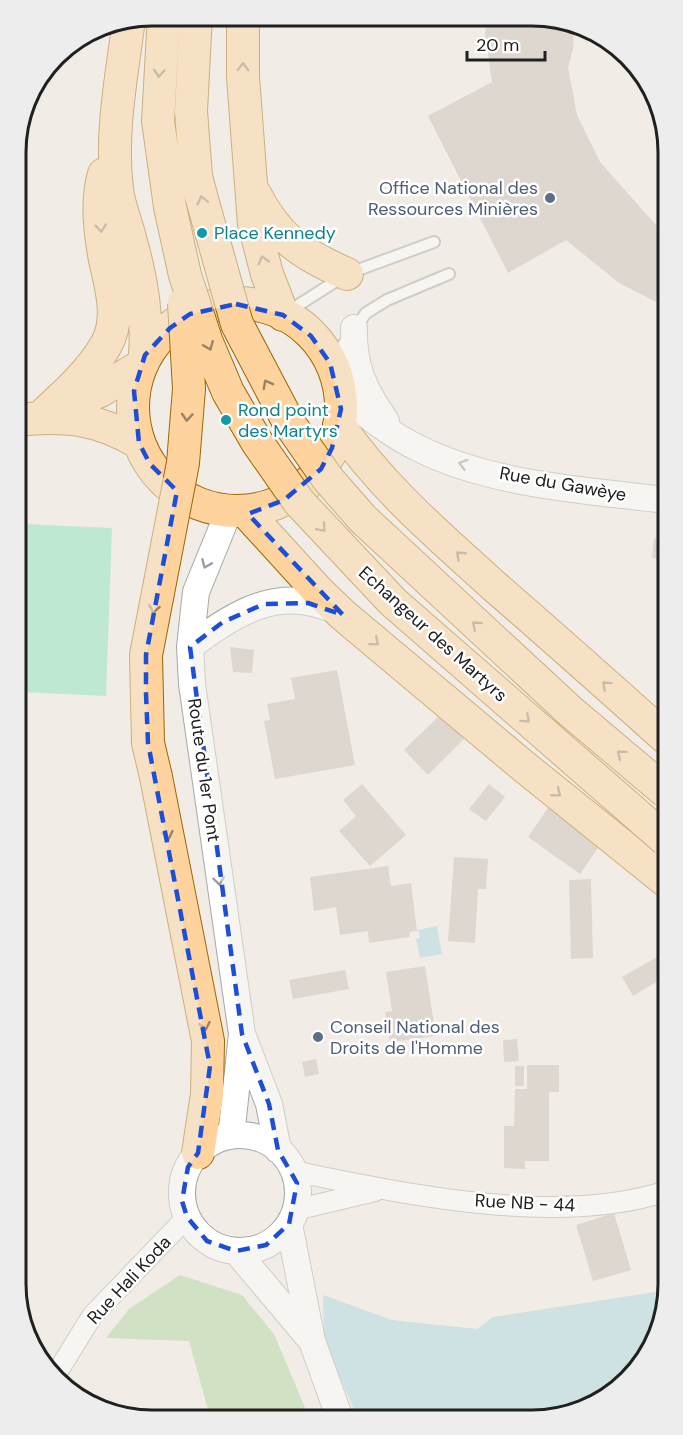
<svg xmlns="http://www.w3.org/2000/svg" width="683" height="1435" font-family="'DM Sans',sans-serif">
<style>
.forest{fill:#abd299}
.pitch{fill:#81e3bb}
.water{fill:#a5d4e0}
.building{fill:#c6bcb5}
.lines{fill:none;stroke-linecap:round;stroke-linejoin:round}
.service-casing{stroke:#a7a7a7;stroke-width:14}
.minor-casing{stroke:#a7a7a7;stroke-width:22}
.tertiary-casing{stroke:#a7a7a7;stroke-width:28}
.primary-casing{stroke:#9c6600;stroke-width:34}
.service{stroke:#fff;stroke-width:10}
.minor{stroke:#fff;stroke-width:20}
.tertiary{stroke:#fff;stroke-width:26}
.primary{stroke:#ffd39d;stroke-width:32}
.primary-bridge-casing{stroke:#9c6600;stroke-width:34;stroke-linecap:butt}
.primary-bridge{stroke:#ffd39d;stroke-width:32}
.oneway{stroke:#9b8265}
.oneway2{stroke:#9b9b9b}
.marked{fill:none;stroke:#1d4ed8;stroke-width:4.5;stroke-dasharray:12 8;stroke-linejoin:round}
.service-dot{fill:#5c6f8a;stroke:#fff;stroke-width:2}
.culture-dot{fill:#0f9aa8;stroke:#fff;stroke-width:2}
.labels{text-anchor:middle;stroke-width:5;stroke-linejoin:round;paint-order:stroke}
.service-label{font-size:18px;fill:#4e5e75;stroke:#fff;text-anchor:end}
.culture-label{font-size:18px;fill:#0d838f;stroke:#fff;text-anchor:start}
.street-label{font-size:18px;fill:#202020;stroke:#fff}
.rim{fill:none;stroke:#202020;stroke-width:3}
</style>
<rect width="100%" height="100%" fill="#f1ede6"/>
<path class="forest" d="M180,1275L242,1295L274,1334L309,1417H210L189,1341L106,1338L129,1309Z"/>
<path class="pitch" d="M25,524L112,528L106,696L19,692Z"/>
<path class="water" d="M437,926L442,954L420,958L416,939L420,938L418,930Z
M668,1290L639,1367L567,1415L357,1416L324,1342L323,1295L392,1320L477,1329L493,1317Z"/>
<path class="building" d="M487,17L557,18L574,26L573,50L568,67L577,115L600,162L664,234V306L619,283L566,240L508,273L428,116L492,82L485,34Z
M654,538L665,539V560L652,558Z
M230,647L254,650L252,673L233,672Z
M337,670L355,765L275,779L264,721L270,720L267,704L295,699L291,678Z
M443,712L467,736L428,775L404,750Z
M362,784L406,835L370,866L339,831L356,816L343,800Z
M489,784L505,797L486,821L469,809Z
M552,802L605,838L580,874L528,837Z
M454,857L488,859L486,889H478L475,943L448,941Z
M388,866L391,886L411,883L417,931L409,932L410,937L369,943L368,931L340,935L336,907L314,911L310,877Z
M591,879L593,958L571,959L569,880Z
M666,952V976L633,996L622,977Z
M425,966L436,1036L390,1042L385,1012L392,1011L386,972Z
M345,970L349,989L293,999L289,980Z
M517,1039L519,1061L504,1062L503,1040Z
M316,1059L319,1074L305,1077L302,1062Z
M527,1065H559V1092H549V1161H525V1169L504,1168V1126H514L515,1089H527Z
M515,1066H524V1086H515Z
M614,1213L631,1270L593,1281L576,1225Z"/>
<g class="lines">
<defs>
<path id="service" d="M286,313L347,274L434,242
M330,363L366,313L387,300L449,274"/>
<path id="minor" d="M293,1171C404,1194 558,1227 667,1191
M295,1210L375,1191
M55,1376L92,1316L187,1217"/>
<path id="tertiary" d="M354,328C353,366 364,390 386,421
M339,393C364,413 389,434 418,448C491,485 585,490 665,500
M229,511L196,592L190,647L192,684L242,1034L231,1136
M190,647C235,612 282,583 340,613
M242,1034L269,1104L278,1150
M182 1193a58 58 0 1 1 116 0a58 58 0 1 1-116 0Z
M289,1224L312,1341L339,1416
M236,1251L310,1339"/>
<path id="primary" d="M243,16V77L254,224L267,274L283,315
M129,19C122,75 110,132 117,189C119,207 127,224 131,242C142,280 148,316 145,355
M255,194C277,238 303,255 347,274
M133 407a104 104 0 1 1 208 0a104 104 0 1 1-208 0Z
M57,409L100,391L139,367
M45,413C67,393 91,371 106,345C121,319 111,287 105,260C100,232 96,202 104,174
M17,420C64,415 98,418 139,443
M339,425C381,487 439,536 494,586C552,636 609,687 666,738
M245,511L318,591L343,615L522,765L666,881
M156,777L208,1041L207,1094L198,1153"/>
</defs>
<use href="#service" class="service-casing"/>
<use href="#minor" class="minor-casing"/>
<use href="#tertiary" class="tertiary-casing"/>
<use href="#primary" class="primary-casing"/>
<use href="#service" class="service"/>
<use href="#minor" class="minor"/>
<use href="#tertiary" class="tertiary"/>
<use href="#primary" class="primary"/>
<defs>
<path id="primary-bridge" d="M164,15L158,121L170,207L185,275L206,340L228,392L257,442L299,502L393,602L666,840
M196,15L191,111L196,176L202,199L237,324L289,423L328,479L363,519L570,711L666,792
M156,777L148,743L146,655L183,463L189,389L184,303"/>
</defs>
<use href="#primary-bridge" class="primary-bridge-casing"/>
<use href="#primary-bridge" class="primary-bridge"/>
</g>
<defs><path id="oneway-chevron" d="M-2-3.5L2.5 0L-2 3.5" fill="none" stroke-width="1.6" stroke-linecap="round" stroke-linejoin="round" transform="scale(1.5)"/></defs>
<g class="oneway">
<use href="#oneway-chevron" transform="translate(243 67) rotate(-89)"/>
<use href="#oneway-chevron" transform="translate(159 73) rotate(94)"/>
<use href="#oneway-chevron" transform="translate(202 200) rotate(-104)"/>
<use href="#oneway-chevron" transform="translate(101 228) rotate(84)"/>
<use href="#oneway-chevron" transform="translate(263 260) rotate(-106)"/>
<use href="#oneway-chevron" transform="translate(209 346) rotate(68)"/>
<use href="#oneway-chevron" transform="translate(267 384) rotate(-118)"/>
<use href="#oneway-chevron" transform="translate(187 417) rotate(94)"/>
<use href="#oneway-chevron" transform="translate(322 528) rotate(49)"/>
<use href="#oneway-chevron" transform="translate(460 555) rotate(-137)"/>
<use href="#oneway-chevron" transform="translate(154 609) rotate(100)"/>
<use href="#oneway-chevron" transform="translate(476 625) rotate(-138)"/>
<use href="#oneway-chevron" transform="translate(375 642) rotate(40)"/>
<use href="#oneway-chevron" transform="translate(606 685) rotate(-138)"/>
<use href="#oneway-chevron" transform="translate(526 719) rotate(42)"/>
<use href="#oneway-chevron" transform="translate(621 754) rotate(-140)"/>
<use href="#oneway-chevron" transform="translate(557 793) rotate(39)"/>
<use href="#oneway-chevron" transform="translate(168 835) rotate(78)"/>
<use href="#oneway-chevron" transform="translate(205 1026) rotate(79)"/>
</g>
<g class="oneway2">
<use href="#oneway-chevron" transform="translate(463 464) rotate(-164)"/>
<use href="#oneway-chevron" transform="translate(206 564) rotate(113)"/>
<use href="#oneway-chevron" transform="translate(219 881) rotate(82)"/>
</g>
<path d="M0 0H683V1435H0ZM236,304L283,315L311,336L330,363L341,409L332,448L321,469L284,500L248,514L343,615L308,603L264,604L223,622L190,647L242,1034L269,1104L278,1150L297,1183L289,1224L266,1245L236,1251L207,1241L187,1217L182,1201L188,1167L198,1153L210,1066L148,743L146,694V655L177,491L150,464L139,443L134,391L145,355L170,328L190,314Z" fill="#f1ede6" fill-opacity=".55" fill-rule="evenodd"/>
<path class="marked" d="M236,304L283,315L311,336L330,363L341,409L332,448L321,469L284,500L248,514L343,615L308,603L264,604L223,622L190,647L242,1034L269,1104L278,1150L297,1183L289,1224L266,1245L236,1251L207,1241L187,1217L182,1201L188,1167L198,1153L210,1066L148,743L146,694V655L177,491L150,464L139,443L134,391L145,355L170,328L190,314Z"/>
<g class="service-dot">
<circle cx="550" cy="198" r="6"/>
<circle cx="318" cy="1037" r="6"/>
</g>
<g class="culture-dot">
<circle cx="202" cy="233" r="6"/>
<circle cx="226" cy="420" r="6"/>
</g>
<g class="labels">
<g class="service-label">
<text x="538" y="194">Office National des<tspan x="538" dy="21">Ressources Minières</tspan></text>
<text x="330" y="1033" text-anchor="start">Conseil National des<tspan x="330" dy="21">Droits de l'Homme</tspan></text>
</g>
<g class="culture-label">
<text x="214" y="239">Place Kennedy</text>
<text x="238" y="416">Rond point<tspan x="238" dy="21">des Martyrs</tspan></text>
</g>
<g class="street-label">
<text transform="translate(563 484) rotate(10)" y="6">Rue du Gawèye</text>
<text transform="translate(433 634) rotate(42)" y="6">Echangeur des Martyrs</text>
<text transform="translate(204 770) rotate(82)" y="6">Route du 1er Pont</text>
<text transform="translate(525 1203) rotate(3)" y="6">Rue NB - 44</text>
<text transform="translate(129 1280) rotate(-47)" y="6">Rue Hali Koda</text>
</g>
</g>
<path d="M0 0H683V1435H0ZM152 26H532A126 126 0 0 1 658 152V1284A126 126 0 0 1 532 1410H152A126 126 0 0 1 26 1284V152A126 126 0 0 1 152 26Z" fill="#ededed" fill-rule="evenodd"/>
<path class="rim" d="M152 26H532A126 126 0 0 1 658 152V1284A126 126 0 0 1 532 1410H152A126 126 0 0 1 26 1284V152A126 126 0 0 1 152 26Z"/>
<path d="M467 51v9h78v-9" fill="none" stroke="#202020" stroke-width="3"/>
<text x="476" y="51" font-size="18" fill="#202020" stroke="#ffffff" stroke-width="4.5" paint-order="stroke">20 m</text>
</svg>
